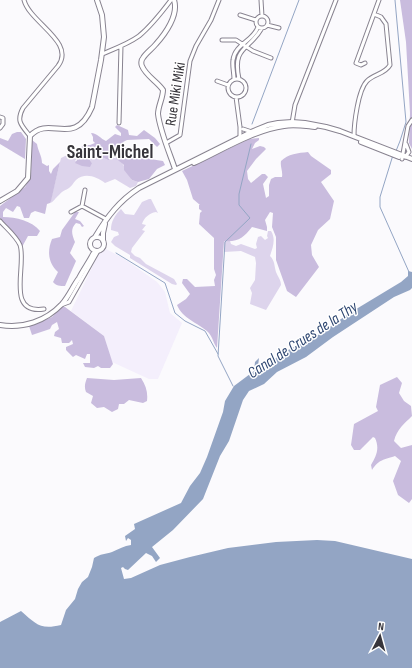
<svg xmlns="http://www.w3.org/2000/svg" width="412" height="668" font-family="'Sofia Sans Condensed',sans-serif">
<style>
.built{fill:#f4effc}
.green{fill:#ddd4ec}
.forest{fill:#c9bcde}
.water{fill:#93a5c4}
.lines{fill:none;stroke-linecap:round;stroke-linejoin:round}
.stream{stroke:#93a5c4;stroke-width:1}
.street-casing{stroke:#888390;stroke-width:5}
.secondary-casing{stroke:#888390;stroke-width:6}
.street{stroke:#fff;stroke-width:3}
.secondary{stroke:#fff;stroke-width:4}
.labels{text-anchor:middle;stroke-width:3;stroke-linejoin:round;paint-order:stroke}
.street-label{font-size:15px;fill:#37353b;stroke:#fff}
.water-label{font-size:16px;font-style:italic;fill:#2f4772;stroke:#fff}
.district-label{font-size:19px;font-weight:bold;fill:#37353b;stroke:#fff}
</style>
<rect width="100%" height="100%" fill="#fbfafd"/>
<path class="built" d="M106,249L123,258L157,282L165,292L170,313L182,323L158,379H149L112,362L104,336L71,311L99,253Z"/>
<path class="green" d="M80,149L81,154L75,161L92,163L86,155L88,153L93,157C120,156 119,156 132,180L138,182L136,186L130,188L115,179L105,183C97,177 85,172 76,180C73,183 72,186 69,188C66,190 62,191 59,195C55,198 54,202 50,203L61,158Z
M149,199H151L158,213L156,212C149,213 144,218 142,224L146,225L142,230L145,231L132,248L131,252L135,256L140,258L146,264L174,279L177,284L176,285L172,284L130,258V255L115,246L111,242L114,237L119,235L118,232L111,230C111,221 115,215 121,209L125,214L134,215L142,202Z
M268,231H271C276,239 273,247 270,256C275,261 274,265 276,272C278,277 281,280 281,285L266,310L250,304L252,293L250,288L255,280L256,263L255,257L241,251L224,252V241H230L231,244L236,246L241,244L255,249L257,248L256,244L258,237L261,236L265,240L268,238L267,236Z"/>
<path class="forest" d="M400,0H412V149L409,143L410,113L406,42Z
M117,125L128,130L129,135L137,136L144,130L155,138L160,144L157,147L149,139L127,140L123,142L125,147L139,149L150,159L163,161L165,165L157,169L149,179L138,182L132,180L124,170V165L113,156L109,160L102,157L99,159L93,157L88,153L86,155L92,163L90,167L82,166L75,163L81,154L80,149L83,145H90L95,143L93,141V137L91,133C97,133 101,139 106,141L115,134L121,136V133L115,127Z
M17,132H21L26,139L25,159L0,144V138L8,141L12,134Z
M259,138V140L255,143L252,149L260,146L264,147L266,149L256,159L247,171L248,179L251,183L262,174H265L268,177L263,184L266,198L269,196V185L271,179L275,177H282C283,171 280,167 281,161C288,154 298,153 308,152L311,156L331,170V174L321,182L334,201L330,219L318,230L311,245L312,255L319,267L296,297L287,291L276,260V237L272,227L273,213L270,212L265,220L267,227V231L252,227C243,238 239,242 224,241L217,348C213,343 213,337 208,332C198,323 182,318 177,305L186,299L190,294L182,283L183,279H187L195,287L215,286L214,280L216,275L214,269V238L199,224L200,213L202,211L199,209V205H200L193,199L187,180L182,171L249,139Z
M32,140L37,144C38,151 42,156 42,163L47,166L49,165V171L51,174L53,169L60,162L51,201L50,203L47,204L45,214L35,211L31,213L29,218H24L20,207L17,206L13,212L6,208L3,212V217C16,217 32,221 40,231L37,236H28L22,247L19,240L0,218V206L25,187L31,176Z
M75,212H79L75,219L80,221L84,226L82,227L80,224L76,223C70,229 72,235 75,242L70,253L76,261L65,286C60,286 56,286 53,282L58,272C48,263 47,251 52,239L60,237L62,230Z
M61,307H65L104,336L113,364L110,368H101L98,366L94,368L85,367L83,363H90V354H87L85,359L76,355L73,357L66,350V347L73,344L72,340L69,343H62L61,338L54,336L55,332L59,329L57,322L52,325L50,329L32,335L29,326L52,317Z
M397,377L402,383L399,393L404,401L411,406L412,416C404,424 397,429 394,441L401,448L412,445V499L409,503L398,495L393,481L401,461L395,456C384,460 379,459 372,470L371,465C376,456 380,449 375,438L373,437L360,450H354L351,445L354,424L378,411L376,407L380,385Z
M87,378L114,380L141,378C146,386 148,392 147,401L143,403L129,400L124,404H119L118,409L112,412L104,407L97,408L91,403L93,396L86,392C84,387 85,383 87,378Z"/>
<path class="water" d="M408,271L412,272V288L410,290L394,297L333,337L306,357L277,372L264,384L249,391L243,400L229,441L220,456L203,499L173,530L152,547L160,558L156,562L152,556L146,553L128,570L125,569L123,567L121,568L124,579L131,578L160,565L190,557L228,548L276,542L317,540L335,541L412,559V668H0V622L21,611C36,624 40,630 61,625L66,610L75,599L78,589L82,582L88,577L92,567L94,558C100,554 106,554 112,552C119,549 124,546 131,545V540L128,538L126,541L125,536L135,529L134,524L181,503L190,486L200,473L207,457L223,412L225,401L234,386L254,371L255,362L259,358L258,366L261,368L286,351L320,334L348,314L401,282L408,276Z"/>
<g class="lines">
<path class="stream" d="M395,0L406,122L400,141L396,151
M252,124L299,0
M393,155L380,197V207L409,272
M116,253L165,283L175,313L185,321L205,331L218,354
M233,386L218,356L225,242L250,218L239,205V194L251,144"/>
<defs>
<path id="street" d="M24,0C30,23 76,42 58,66L23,108C16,121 21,125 30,136
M261,0L262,16
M240,15L256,20
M256 22a6 6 0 1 1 12 0a6 6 0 1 1-12 0Z
M267,25L279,28
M222,40H236L253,51L271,58
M102,54C114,49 128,44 139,36C151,26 162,12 171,0
M365,63L361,65L356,63L379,0
M234,79C234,73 232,66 233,60C235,44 253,41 258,27
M239,79C232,46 249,51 262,28
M228 88a9 9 0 1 1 18 0a9 9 0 1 1-18 0Z
M217,81L228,85
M236,97L240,127V138
M0,117L3,118V124L0,128
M119,123L121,46
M292,123L295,105L336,0
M243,129L252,132
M354,136C354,124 358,90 367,81C374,74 385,74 390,65L386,24L381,17L374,14
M166,143L180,135L190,61L196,46L211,20L219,0
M405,157L409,152L406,144
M402,159L408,126L412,120
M85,190L82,206L106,219
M71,212L82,206
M0,221C6,228 16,236 20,245C27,265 5,315 44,309
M61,305L69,302L98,251"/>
<path id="secondary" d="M174,0C179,15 165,34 156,44C152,49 146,53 143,58C141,60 141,64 142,66C146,76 157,81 163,90C163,98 158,106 158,114C160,131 170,154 175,169
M361,142L399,157
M194,163C222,150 254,130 284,126C294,124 305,126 315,127
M0,201L17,191L28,178L30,136C50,114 74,149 92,107L101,60L104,37L102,15L97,0
M95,237C107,217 119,201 139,188L251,132L268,125L278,123L292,122L305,123L326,127L340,131L412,159
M90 244a7 7 0 1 1 14 0a7 7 0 1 1-14 0Z
M103,241V233L105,224
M0,325C23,329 46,321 62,304C69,296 73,286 79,278C83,270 89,262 93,254L96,251"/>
</defs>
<use href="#street" class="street-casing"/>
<use href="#secondary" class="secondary-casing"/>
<use href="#street" class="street"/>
<use href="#secondary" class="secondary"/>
</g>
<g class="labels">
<g class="street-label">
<text transform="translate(175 94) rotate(-81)" y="5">Rue Miki Miki</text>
</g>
<g class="water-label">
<text transform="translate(302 339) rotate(-33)" y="6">Canal de Crues de la Thy</text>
</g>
<g class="district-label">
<text x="110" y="158">Saint-Michel</text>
</g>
</g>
<g transform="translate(380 636) rotate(6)" stroke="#ffffff" stroke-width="3" paint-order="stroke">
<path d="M0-3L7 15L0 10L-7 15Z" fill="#37353b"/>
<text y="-6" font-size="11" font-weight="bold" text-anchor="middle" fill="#37353b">N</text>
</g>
</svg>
